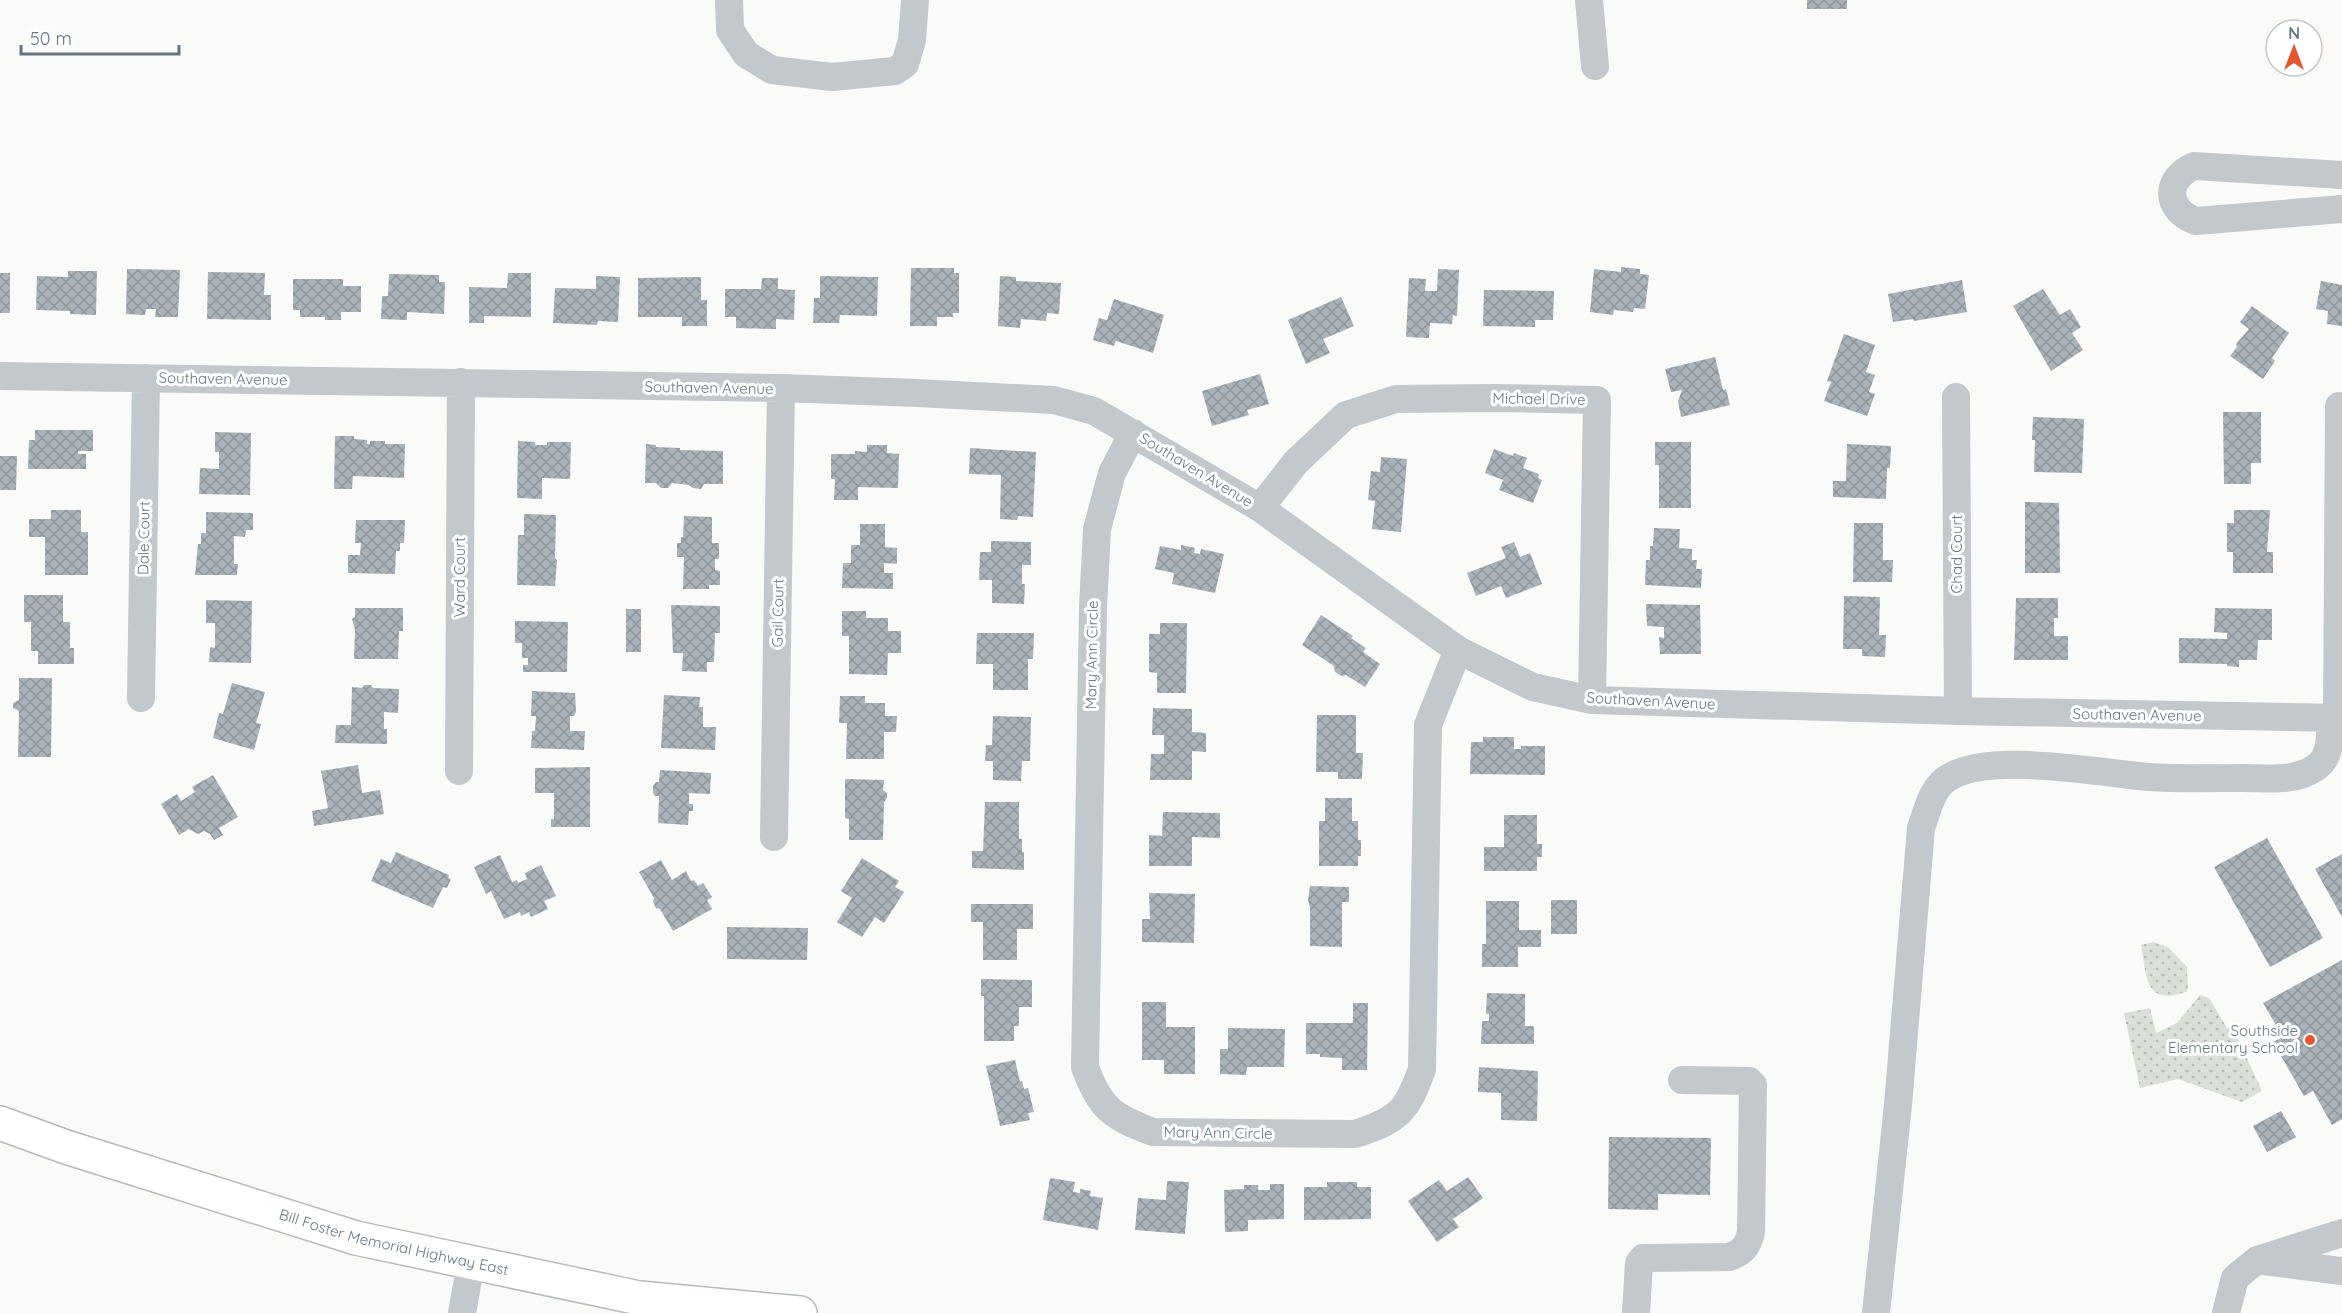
<svg xmlns="http://www.w3.org/2000/svg" width="2342" height="1313" font-family="Quicksand,sans-serif">
<style>
.green{fill:url(#green-dots)}
.building{fill:url(#building-cross-hatch)}
.lines{fill:none;stroke-linecap:round;stroke-linejoin:round}
.major-casing{stroke:#b5babe;stroke-width:36}
.minor{stroke:#c3c8cc;stroke-width:28}
.major{stroke:#fff;stroke-width:33}
.poi-dot{fill:#e4572e;stroke:#fff;stroke-width:2}
.labels{text-anchor:middle;stroke-width:6;stroke-linejoin:round;paint-order:stroke}
.street-label{font-size:15px;fill:#657683;stroke:#fff}
.poi-label{font-size:15px;fill:#657683;stroke:#fff;text-anchor:end}
</style>
<defs>
<pattern id="green-dots" width="8" height="8" patternUnits="userSpaceOnUse" patternTransform="scale(1.5)"><rect width="8" height="8" fill="#dadfd7"/><path d="M2 2h.1M6 6h.1" fill="none" stroke="#b4b9b4" stroke-width="1.8" stroke-linecap="round"/></pattern>
<pattern id="building-cross-hatch" width="8" height="8" patternUnits="userSpaceOnUse" patternTransform="scale(1.5)"><rect width="8" height="8" fill="#aab3b9"/><path d="M0 0l8 8M0 8l8-8" fill="none" stroke="#8e969c"/></pattern>
</defs>
<rect width="100%" height="100%" fill="#fafaf8"/>
<path class="green" d="M2153,942L2168,947L2187,967L2188,988L2186,992C2144,1006 2147,977 2141,945Z
M2200,995L2209,998L2227,1028L2234,1030L2262,1091L2242,1102L2178,1079L2140,1088L2124,1013L2150,1008L2156,1033L2177,1023Z"/>
<path class="building" d="M1807,0H1847V9H1807Z
M1621,267L1640,269V274L1649,275L1645,309L1634,308L1633,312L1614,310L1613,315L1590,312L1594,269L1621,272Z
M911,268H954V273H959V313H953V317H937V326H910Z
M127,269L180,270L178,317H155L156,309H146L145,315L126,314Z
M1438,269L1459,270L1457,316L1453,315L1452,324L1430,323L1429,338L1406,337L1409,278L1426,279L1425,291H1437Z
M68,271H97L96,315L70,314V311L36,310L37,276L68,277Z
M208,272L265,273L264,295H271V320L207,319Z
M0,273H10V313H0Z
M508,273H531V317L484,316V323H469V287L507,288Z
M389,274L439,275V282H445L444,314L407,312V320L381,319L382,296H388Z
M596,276L620,277L618,322L598,321L597,325L553,323L555,288L596,289Z
M820,276L878,277L877,316L840,315L839,323H813L814,298H820Z
M1000,276L1016,277V281L1061,283L1059,314L1047,313L1046,321L1021,319L1020,328L998,326Z
M701,277V300H707V326H682V317H638V278Z
M762,278H778V289L795,290L794,320L776,319V329L736,328V317H725V289H761Z
M293,279H343V286H361V312H341V320H325V317H300V310H293Z
M1962,280L1967,312L1914,321L1913,319L1893,322L1888,294Z
M2321,281L2342,285V326L2327,324L2328,311L2316,309Z
M2043,289L2060,315L2070,309L2081,327L2072,333L2083,350L2051,371L2013,306Z
M1484,290L1554,291L1553,320H1535V327L1483,326Z
M1341,297L1354,326L1323,339L1330,353L1306,364L1288,320Z
M1114,299L1164,315L1153,353L1116,341L1114,346L1093,340L1099,318L1107,320Z
M2252,306L2289,333L2272,358L2275,361L2263,379L2230,356L2237,347L2236,344L2249,329L2240,322Z
M1844,334L1875,345L1866,372L1875,375L1869,392L1875,394L1867,416L1824,401L1831,382L1827,381Z
M1715,357L1723,390L1726,389L1730,405L1681,417L1678,401L1682,390L1671,392L1665,369Z
M1260,374L1269,404L1247,410L1249,415L1212,426L1202,391Z
M2223,412H2261V463H2251V484H2224Z
M2033,417L2084,419L2082,473L2034,472L2035,440H2032Z
M35,430H93V451H78V454H86V469H28L29,440H35Z
M215,432L251,433L250,495L199,494L200,468L219,469V452H215Z
M335,436H354V439L367,440V444H370V441H385V444H405L404,478L353,476L352,489H334Z
M518,441L535,442V445H547V442H571L570,479L542,478V499L517,498Z
M1655,442H1691V508H1659V465H1655Z
M646,444L656,445V447L680,448V450L723,451V484H704L701,489L693,488L689,485L672,483L668,488H661L656,483H645Z
M1847,444L1891,446L1890,468H1887L1886,499L1833,497V481H1846Z
M867,445H887V453L899,454L898,488L858,487V500H834L835,479H831V454H855V451L867,452Z
M970,448L1036,452L1033,517L1018,516L1017,520L1000,519L1001,475L969,474Z
M1494,449L1513,456L1514,453L1527,458L1523,468L1539,474L1538,478L1542,480L1533,503L1499,490L1503,480L1485,473Z
M0,456H17L16,490H0Z
M1381,457L1407,459L1401,532L1372,529L1375,501L1368,500L1371,471L1380,472Z
M2025,502L2059,503L2060,573H2025Z
M51,510H81V532H88V575H45V537H29V519H51Z
M2234,510H2270L2267,552H2273V573H2233V552H2227V523H2234Z
M206,512L253,513V530H246L245,537L234,536V564H238L237,575H195L198,544H201V533H206Z
M524,514L556,515L555,558L557,560L555,586L517,585L518,535H524Z
M684,516L712,517V543H719V559H715V570L720,571V585H709V589H683L684,557H677V543H681V537H683Z
M356,520H405L404,543H400V551H396L395,574L348,573V555H360L361,543H355Z
M1854,523H1883V560H1893L1892,582H1853Z
M860,524H885V547L897,548V564L884,563V573H893V589L842,588L843,563H851V545H860Z
M1654,528L1680,529L1679,548L1692,549V560H1697L1696,569H1702L1701,588L1645,585L1646,560H1650V546H1653Z
M991,541L1031,542V565H1022V584H1025L1024,604L992,603V580H979L980,552H991Z
M1514,542L1520,557L1530,553L1542,584L1506,598L1501,586L1476,596L1467,573L1506,558L1501,547Z
M1181,545L1195,548L1194,553L1200,554L1201,549L1224,554L1215,593L1172,584L1174,573L1155,569L1160,546L1181,550Z
M24,595H63V622H70V648H74V664H38V651H31V622H24Z
M1844,596L1880,597L1879,635H1886L1885,657L1862,656V649H1843Z
M2016,598H2058V618H2054V636H2068V660H2014Z
M206,600L252,601L251,663L209,662L210,647L215,648V623H206Z
M1646,604L1700,605L1701,654H1660L1659,637L1664,638V627L1647,626Z
M671,605L720,606V633H715L714,662H707V672L682,671L683,653H673Z
M355,608H403V631H399L398,659H354L355,630L352,619L355,617Z
M2215,608L2272,609V640H2258L2257,660H2239V667L2227,666V664L2179,663V638L2227,639V633L2214,632Z
M626,609H641V652H626Z
M842,611H866V618H888V631H901V653H888L887,675L849,674V636H842Z
M1321,615L1353,636L1351,638L1366,648L1363,652L1380,664L1365,687L1346,675L1342,676L1335,672L1334,666L1302,645Z
M515,621L568,622L567,672H523V665H528V658H522V643H515Z
M1160,623H1187L1186,693H1157V673L1149,672V634H1160Z
M977,633H1034L1033,659H1028V690H993V664H976Z
M19,678H52L51,757H18L19,711L13,708V703L19,700Z
M232,683L265,692L256,723L261,724L254,750L213,738L219,713L223,714Z
M364,685H371L373,688L399,689L398,713L384,712V729H387V744L335,743L336,725H351L352,687L362,688Z
M532,691L575,693L576,712L574,716H570V731H585L584,750L531,748L532,731H535L536,716H531Z
M664,695L700,697L699,707H703V727H716L715,750L661,748Z
M840,696H865V703H885V716H897L896,732H884V759H846L847,723H839Z
M1153,708L1192,709V732L1206,733V752L1192,751V780H1150L1151,754H1164V735H1152Z
M1317,715H1356V753H1363L1362,779H1338V772H1316Z
M993,716L1031,717L1030,761H1022L1021,781L993,780V761H985L986,745H992Z
M1483,737H1514V749H1521V746H1545V775L1470,774L1471,742H1483Z
M358,765L362,793L380,790L384,814L314,826L312,811L328,808L321,771Z
M590,767V827H551V819H554V793H535V768Z
M660,770L711,773L710,794L689,793V804H693V811H689L688,825L658,823L659,796H655L653,793V786L656,782H659Z
M213,775L238,817L219,828L223,835L214,840L210,834L204,831L198,834L189,829L179,835L161,804L177,794L181,801L195,792L192,787Z
M845,779L884,780L883,790L887,793V798L884,802L883,840H849V819L845,818Z
M1325,798H1352V821H1358V840H1361V856H1358V866H1319V821H1325Z
M985,802H1019V839H1022V852H1024V870L972,868V851H983Z
M1163,812L1220,813V838L1192,837V866H1149V835L1162,836Z
M1504,815H1537V844H1542V857H1537V871H1484V847H1504Z
M2267,838L2323,938L2270,967L2214,867Z
M396,852L449,875L448,878L451,879L447,888L443,887L433,908L371,881L381,859L391,863Z
M2342,854V917L2315,869Z
M500,855L512,882L517,880L518,883L527,879L525,873L541,865L556,896L544,901L548,909L531,917L529,912L521,916L520,912L504,919L491,891L486,894L474,867Z
M862,858L899,881L895,887L904,892L884,923L875,917L862,937L837,922L852,898L841,891Z
M661,860L672,880L686,871L691,881L694,880L698,886L703,883L712,897L707,900L712,909L673,931L660,909L656,908L653,902L654,898L639,872Z
M1310,886L1349,887V902H1342V947L1310,946V907L1308,900Z
M1149,893L1195,894L1194,943L1142,942V919H1150Z
M1551,900H1577V934H1551Z
M1486,901H1519V930H1541V947H1518V967H1482V944H1486Z
M971,904H1033V929H1017V960H983V922H971Z
M727,927L808,928L807,960L727,959Z
M2342,960V1119L2332,1125L2313,1091L2304,1096L2273,1042L2283,1037L2263,1003Z
M981,979L1032,980V1007H1019V1026H1014V1041H984V996H981Z
M1487,993L1525,994V1026H1534V1044H1481L1482,1021H1489V1014H1486Z
M1142,1002H1166V1027H1195V1074H1164V1060H1142Z
M1353,1003H1368L1367,1070H1342V1058L1320,1057V1054H1306V1023H1353Z
M1228,1028L1285,1029L1284,1067H1247L1246,1075L1220,1074V1049H1228Z
M1015,1060L1020,1082L1022,1081L1024,1089L1028,1088L1034,1112L1028,1113L1030,1120L1000,1126L986,1066Z
M1479,1067L1538,1071L1537,1121L1501,1120V1093L1478,1092Z
M2281,1111L2296,1137L2267,1152L2253,1126Z
M1609,1137L1711,1138L1710,1195L1658,1194V1210L1608,1209Z
M1468,1177L1483,1198L1453,1219L1459,1227L1437,1242L1408,1201L1439,1180L1447,1191Z
M1050,1178L1075,1182L1073,1192L1080,1193V1189L1091,1191L1090,1196L1103,1198L1098,1230L1043,1220Z
M1167,1181L1189,1182L1185,1234L1135,1230L1138,1198L1166,1200Z
M1327,1182H1357V1187H1371V1219L1304,1220V1187H1327Z
M1270,1184H1284V1219L1248,1220V1231L1225,1232L1224,1190L1244,1189V1185H1258V1190H1270Z"/>
<g class="lines">
<defs>
<g id="major">
<path id="s1" d="M0,1123L66,1147L356,1238L639,1298L800,1313"/>
</g>
</defs>
<use href="#major" class="major-casing"/>
<path class="minor" d="M729,0L730,30L746,54L772,70L832,77L895,71L905,64L912,40L915,0
M1589,0L1595,66
M2342,175L2194,166C2164,179 2165,210 2196,221L2342,209
M0,376L781,388L917,393L1054,400L1094,411L1260,508L1458,650L1533,687L1592,700L1958,711L2342,718
M1956,397L1958,711
M1133,433L1112,473L1097,529L1093,608L1085,1067C1100,1109 1113,1117 1153,1132L1355,1134C1398,1120 1407,1112 1422,1069L1428,725L1458,650
M1260,508L1296,462L1346,415L1396,399L1495,398L1597,400L1592,700
M141,698L146,378
M2337,718L2339,406
M459,771L461,382
M774,837L781,388
M2264,1261L2342,1271
M462,1313L471,1263
M1636,1313L1639,1263L1643,1258L1729,1257C1742,1253 1748,1246 1751,1232L1753,1085L1749,1081L1682,1080
M1876,1313L1898,1105L1921,828C1927,812 1931,791 1945,780C1985,750 2099,773 2148,777C2180,779 2212,778 2244,778C2269,778 2294,782 2315,768C2332,757 2330,736 2330,718
M2226,1313L2235,1278L2257,1260L2342,1233"/>
<use href="#major" class="major"/>
</g>
<circle class="poi-dot" cx="2310" cy="1040" r="6"/>
<g class="labels">
<g class="street-label">
<text transform="translate(223 379) rotate(1)" y="5">Southaven Avenue</text>
<text transform="translate(709 388) rotate(1)" y="5">Southaven Avenue</text>
<text transform="translate(1539 399) rotate(1)" y="5">Michael Drive</text>
<text transform="translate(1196 470) rotate(31)" y="5">Southaven Avenue</text>
<text transform="translate(144 538) rotate(-89)" y="5">Dale Court</text>
<text transform="translate(1957 554) rotate(-90)" y="5">Chad Court</text>
<text transform="translate(460 577) rotate(-90)" y="5">Ward Court</text>
<text transform="translate(778 613) rotate(-89)" y="5">Gail Court</text>
<text transform="translate(1092 655) rotate(-89)" y="5">Mary Ann Circle</text>
<text transform="translate(1651 701) rotate(3)" y="5">Southaven Avenue</text>
<text transform="translate(2137 715) rotate(1)" y="5">Southaven Avenue</text>
<text transform="translate(1218 1133) rotate(1)" y="5">Mary Ann Circle</text>
<text dy="5" stroke="none"><textPath href="#s1" startOffset="412">Bill Foster Memorial Highway East</textPath></text>
</g>
<g class="poi-label">
<text x="2298" y="1036">Southside<tspan x="2298" dy="17">Elementary School</tspan></text>
</g>
</g>
<g transform="translate(2294 48)"><circle r="28" fill="#ffffff" stroke="#c1c8cd" stroke-width="1.5"/>
<path d="M0-4.5L10 22L0 15L-10 22Z" fill="#e4572e"/>
<text y="-9" font-size="16" font-weight="bold" text-anchor="middle" fill="#657683">N</text>
</g>
<path d="M21 45v9h158v-9" fill="none" stroke="#657683" stroke-width="3"/>
<text x="30" y="45" font-size="18" fill="#657683" stroke="#ffffff" stroke-width="4.5" paint-order="stroke">50 m</text>
</svg>
